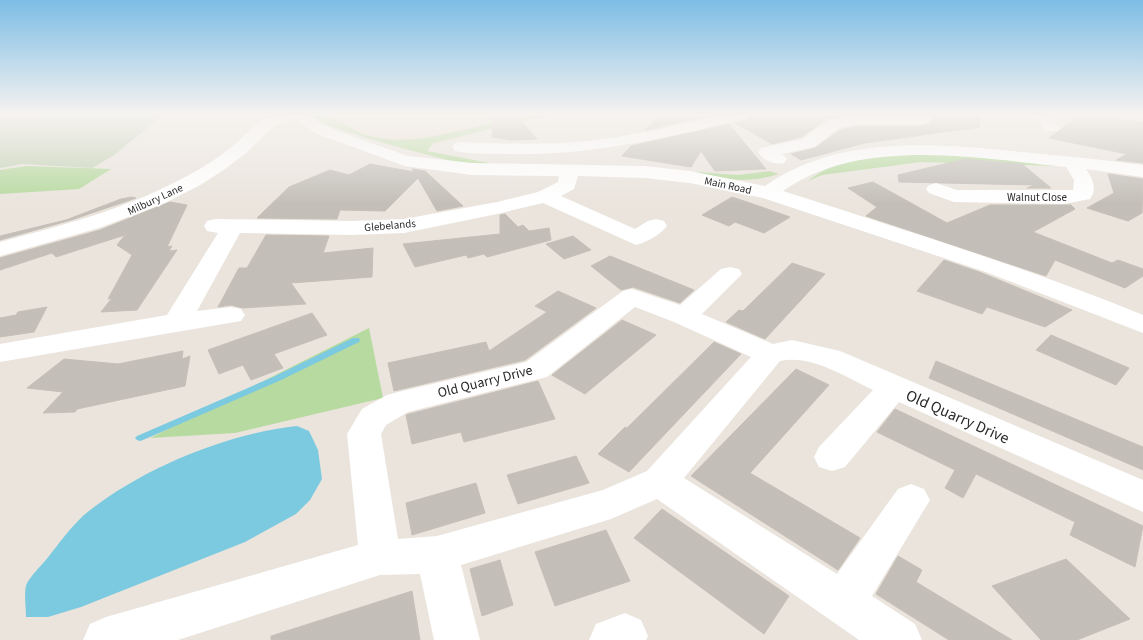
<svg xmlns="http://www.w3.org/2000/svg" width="1143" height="640" font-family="'Source Sans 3',sans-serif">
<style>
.education{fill:#eadfce}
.green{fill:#b7daa0}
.cemetery{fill:#c5d2b6}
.water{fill:#7ccae0}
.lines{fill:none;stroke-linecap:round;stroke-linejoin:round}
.stream{fill:#7ccae0;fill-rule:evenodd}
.building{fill:#c3bfb8;stroke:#c5bfb7}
.minor{fill:#fff;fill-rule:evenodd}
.labels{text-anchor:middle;stroke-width:4;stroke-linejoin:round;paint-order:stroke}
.far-street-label{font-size:11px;fill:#2a2a2a;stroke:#fff}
.street-label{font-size:14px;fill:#2a2a2a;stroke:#fff}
.near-street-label{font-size:16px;fill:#2a2a2a;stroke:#fff}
</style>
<rect width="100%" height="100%" fill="#eae4dd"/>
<path class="education" d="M323,115H546L413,151L340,130Z"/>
<path class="green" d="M313,115C338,115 338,121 358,132C368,137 388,140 399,140C450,139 498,115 549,115L433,143L427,151L489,163L474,167L387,144L316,122Z
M922,154L1043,161L1058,166L921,162L822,175L808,181C840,155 883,157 922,154Z
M27,166L111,169L79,189L0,194V170Z
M769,171L779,174C746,184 728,179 695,174V172L738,175Z
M369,328L383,398L235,433L150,438Z"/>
<path class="cemetery" d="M51,115H163L114,155L92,168L22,164L0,168V119Z"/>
<path class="water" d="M297,426L309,431L318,450L322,479L310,500L296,514L245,542L81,607L48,617H26C26,607 24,595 26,586C28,578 44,563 49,556C60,542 71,527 84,515C138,470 227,433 297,426Z"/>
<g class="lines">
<path class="stream" d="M353,338H359L360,340L359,342L279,381L143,440L140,441L137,440L135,438L137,436L273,377Z"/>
</g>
<path class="building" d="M493,115H516L537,139L511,140L492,137Z
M681,115H692L700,118L645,130L655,120Z
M751,115H851L827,119L801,137L772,144L735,123L746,120Z
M930,115H979L980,127L865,143L801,160L791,154L815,148L840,130L859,126H923L930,124L933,120Z
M1097,115H1109L1124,120L1143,122V163L1116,160L1127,154L1049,138L1078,117L1088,120Z
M729,124L766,169L715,171L701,151L691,167L622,156L631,146Z
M965,159L1022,164L1051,188H1027L1035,185L899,182L898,175Z
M370,164L414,172L412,169L425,171L463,206L437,211L418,178L385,211L340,210L337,219L257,218L289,187L330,170L349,175Z
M1108,174L1143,179L1142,213L1128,221L1087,208L1114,193Z
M873,182L947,223L990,205H1071L1075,209L1033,232L1112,263L1118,260L1143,269V276L1125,288L1055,260L1046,276L866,216L877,207L848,188Z
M131,197L136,198L71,220L0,240V236L66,220L121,199Z
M732,197L753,204L790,217L764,233L735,222L729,226L702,215Z
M170,202L187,205L167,247L172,246L169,251L177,250L137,310L101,312L112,298L108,299L132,255L117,245L125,235L56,257L52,253L0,270V258L100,230Z
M505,214L518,227L523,225L529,231L549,228L551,240L487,257L484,254L468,258L466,255L415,267L403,244L500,234V215Z
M266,235L329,236L323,253L373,248L372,277L291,283L306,304L243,308L231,305L218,307L239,268H247Z
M573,236L591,250L564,259L546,244Z
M610,256L694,290L680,303L633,287L621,290L591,266Z
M944,260L982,273L1072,310L1045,327L987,307L982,314L917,291Z
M792,263L825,274L765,339L726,322L739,310L743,311Z
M558,291L596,308L525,360L394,391L388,363L486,342L489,351L547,312L535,306Z
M47,307L34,332L0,337V318L16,315L18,312Z
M312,313L327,335L274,354L283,368L251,380L243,365L219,374L208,350Z
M622,320L656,335L585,394L552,375Z
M1051,335L1129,368L1116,385L1036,350Z
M714,342L741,354L629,472L598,454L625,427L627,428Z
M183,351L182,359L190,356L185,386L77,409L75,412L43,413L63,392L27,388L64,359L118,364Z
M936,361L1143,447V470L929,378Z
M796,369L829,385L750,473L860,538L838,570L691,476Z
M538,381L555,419L464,442L461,432L412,444L406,415L409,414Z
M895,409L1143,526L1135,567L1070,535L1075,522L976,474L963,498L945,488L955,470L877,432Z
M576,456L589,483L518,504L507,475Z
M476,483L485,513L412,535L406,503Z
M662,509L789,596L764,634L634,538Z
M606,530L630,581L555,606L535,552Z
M898,556L922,570L916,582L1012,640H949L876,594Z
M1066,559L1130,619L1077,640H1041L992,586Z
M500,560L513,605L482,616L470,569Z
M412,591L420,640H271V636Z"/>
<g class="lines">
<path class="minor" d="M274,115H311L313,118L332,129L408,156L472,163L645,166L690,171L765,186C837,136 928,143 1011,151C1055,155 1099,159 1143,165V177L1086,169C1092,178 1098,188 1090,199L1064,204L954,202L929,193L926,189L929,185L936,183L957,190H1073L1074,180L1066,167C978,158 860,136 783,191C904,230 1025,267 1143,315V333L983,271L763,198L690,183L645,178L578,176L574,189L561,196L635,229L648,221L656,219L664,221L667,226C660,235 647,242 636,245L543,203L497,214L404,233L353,235L240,233L197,311L231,307L241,309L245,315L241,321L0,362V344L167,315L218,233L207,231L204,226L207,221L215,219L353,221L404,219L497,202L538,192L558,182L559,176L472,175L405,166L320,135L301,124L298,118L274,126L246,153L225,169L202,184L165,203L99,228L0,256V242C64,225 129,208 187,176C204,167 221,156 235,144C248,133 258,120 274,115Z
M724,115H749L746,118C667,138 590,156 508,154C491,153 472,155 455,151L452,147L455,143L461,142C503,144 546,145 588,141C634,136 679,125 724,115Z
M858,115H924L929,116L931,119L929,122L923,124H859L839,128L814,147L782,154L787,159L784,163C774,165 764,161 758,152L761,148L802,139L828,121Z
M1033,115H1048L1060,128L1058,131H1046Z
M1121,115H1140L1137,118H1124Z
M730,267L739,269L742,274L702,314L773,344L792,340L840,351L1143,480V512L899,402L845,467L832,471L819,467L814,457L819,447L873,390C846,377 811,354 780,361L684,478L837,574L898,489L911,484L924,489L930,500L872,596L915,624L922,640H859L657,499L611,519L461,565L480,640H434L420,574L380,575L178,640H83L90,624L106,617L358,545L347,434L362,409L387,395L398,392L526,362L623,291L632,289L680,305L721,269ZM635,307L674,322L751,357L647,471L603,490L437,536L398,539L381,434L386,425L408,412L547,377Z
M625,613L641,620L648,636L646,640H589L596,624Z"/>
</g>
<linearGradient id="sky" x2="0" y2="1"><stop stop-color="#7dbde5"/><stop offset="0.56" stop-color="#f6f3f0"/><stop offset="1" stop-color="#f6f3f0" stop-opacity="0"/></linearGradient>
<rect width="1143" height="204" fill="url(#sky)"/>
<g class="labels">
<g class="far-street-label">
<text transform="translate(728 185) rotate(12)" y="4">Main Road</text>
<text x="1037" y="201">Walnut Close</text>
<text transform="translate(155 199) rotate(-25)" y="4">Milbury Lane</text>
<text transform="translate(390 225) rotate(-5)" y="4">Glebelands</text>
</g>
<g class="street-label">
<text transform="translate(485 381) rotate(-14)" y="5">Old Quarry Drive</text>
</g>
<g class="near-street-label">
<text transform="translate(958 416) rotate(24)" y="6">Old Quarry Drive</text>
</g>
</g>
</svg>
